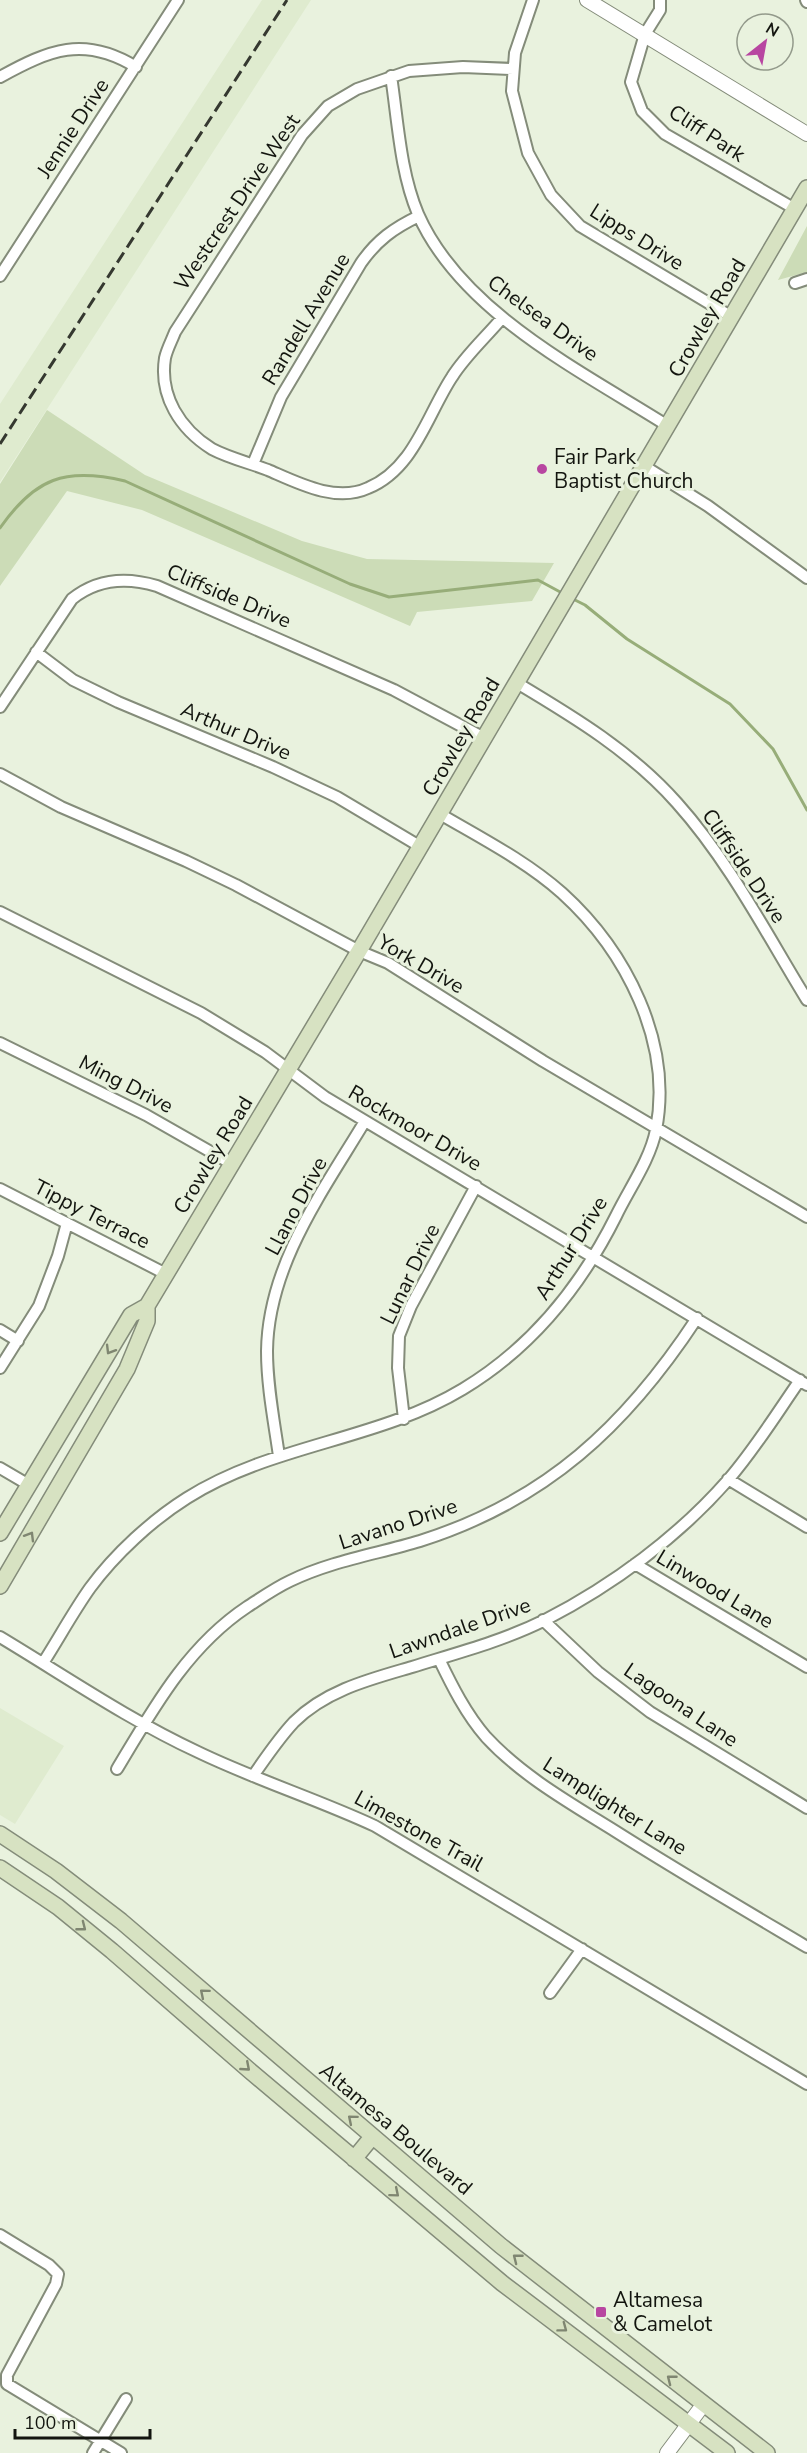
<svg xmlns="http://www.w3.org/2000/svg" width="807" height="2453" font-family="'Nunito Sans',sans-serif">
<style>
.built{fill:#dfebcf}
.green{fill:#ccdcb7}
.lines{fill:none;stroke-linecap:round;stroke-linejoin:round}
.stream{stroke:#97ad79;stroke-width:3}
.minor-casing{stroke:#848c7a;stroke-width:14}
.tertiary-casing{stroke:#848c7a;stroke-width:16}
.secondary-casing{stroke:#848c7a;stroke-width:18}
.minor{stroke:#fff;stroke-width:10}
.tertiary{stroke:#fff;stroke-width:14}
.secondary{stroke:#d7e2c2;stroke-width:15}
.rail{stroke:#353830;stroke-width:3;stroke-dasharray:12 6;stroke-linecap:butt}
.oneway{stroke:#7f8671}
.poi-dot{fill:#b846a1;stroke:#e9f2de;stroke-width:2}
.labels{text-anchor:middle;stroke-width:6;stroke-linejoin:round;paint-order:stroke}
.street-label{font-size:21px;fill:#13150f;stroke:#e9f2de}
.poi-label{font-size:21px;fill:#13150f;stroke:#e9f2de;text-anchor:start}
</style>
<rect width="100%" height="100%" fill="#e9f2de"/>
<path class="built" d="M262,0H311L0,482V404Z
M0,1708L64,1746L15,1824L0,1815Z"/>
<path class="green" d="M807,226V272L778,280Z
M47,410L145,475L302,541L367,559L554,563L532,601L417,612L410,626L142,510L67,491L0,586V484Z"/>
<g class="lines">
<path class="stream" d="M0,528C35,478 65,467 125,481L350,584L389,597L538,580L562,593
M571,598L585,605L627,639L730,704L773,749L807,810"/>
<defs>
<path id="minor" d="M533,0L515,53L512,91L528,153L551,195L580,226L732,317
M660,0V10L645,34L631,82L642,111L665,134L795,209
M806,0L807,2
M391,76C398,122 400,171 418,214C461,312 581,371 668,426
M0,77C49,50 84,35 136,67
M0,276L178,0
M795,283L807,279
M502,318C486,337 465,356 452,377C427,415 414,469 368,488C336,503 298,483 268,470C250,463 229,458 212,449C180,429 159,396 165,358C167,349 172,340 175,332L302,135L328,106L357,89L409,71L463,67L513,69
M253,464L281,397L361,263C377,240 394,228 419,216
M644,466L708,506L807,578
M36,652L73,680L118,702L273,767L337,797L421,847
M517,683C574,717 632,752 677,803C729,861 766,933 807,1000
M0,707L72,599C98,578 127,577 157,586L394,690L484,738
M0,774L61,807L186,861L236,885L359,951L388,963L543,1061L807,1217
M0,912L201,1013L265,1052L325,1097L807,1385
M0,1043L146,1115L232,1164
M0,1189L166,1274
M0,1330L18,1341
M0,1368L39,1306L58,1256L67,1223
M404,1419L398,1368L399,1336L411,1306L476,1186
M279,1456C274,1421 267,1386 267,1351C268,1265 323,1191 365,1121
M0,1468L29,1485
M728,1479L807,1527
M635,1564L807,1667
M543,1620L598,1672L650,1712L807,1808
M0,1637C65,1676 129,1720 198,1752C256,1780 317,1799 375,1826L807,2084
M439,1659C452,1686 466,1714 486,1737C522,1776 570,1803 615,1831C678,1871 743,1909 807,1947
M43,1663C59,1638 73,1612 90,1588C115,1554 152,1520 187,1498C272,1444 377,1441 463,1389C531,1348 581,1286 616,1216C629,1189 650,1160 656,1130C673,1042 626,951 562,893C526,861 481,838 440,814
M117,1769C153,1709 187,1647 247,1607C261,1598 275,1588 290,1581C331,1561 377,1554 420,1541C546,1501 626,1426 697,1318
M253,1776C266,1757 279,1738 294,1722C326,1690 371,1679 412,1667C457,1653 503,1641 545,1620C613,1585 678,1537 728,1480C755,1449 777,1413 800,1380
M550,1993L582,1949
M0,2235L49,2265L58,2274L56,2284L7,2375V2384L121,2453
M93,2453L126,2399"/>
<path id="tertiary" d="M587,0L807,134
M667,2453L703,2405"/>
<path id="secondary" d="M0,1533L131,1315L147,1306L359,951L807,188
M0,1586L127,1369L147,1321V1306
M0,1834L56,1871L121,1921L501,2246L767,2453
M0,1868L58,1907L112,1951L249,2070L502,2283L727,2453
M354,2159L372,2137"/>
</defs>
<use href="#minor" class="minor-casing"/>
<use href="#tertiary" class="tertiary-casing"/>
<use href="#secondary" class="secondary-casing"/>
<use href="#minor" class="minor"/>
<use href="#tertiary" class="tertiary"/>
<use href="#secondary" class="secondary"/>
<path class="rail" d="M0,444L287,0"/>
</g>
<defs><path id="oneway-chevron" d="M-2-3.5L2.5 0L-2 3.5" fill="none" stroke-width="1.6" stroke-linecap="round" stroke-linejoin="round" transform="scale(1.5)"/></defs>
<g class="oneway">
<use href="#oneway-chevron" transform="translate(110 1350) rotate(121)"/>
<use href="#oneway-chevron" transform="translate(30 1536) rotate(-59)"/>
<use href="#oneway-chevron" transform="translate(82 1927) rotate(38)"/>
<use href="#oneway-chevron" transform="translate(204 1993) rotate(-140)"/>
<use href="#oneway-chevron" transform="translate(246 2067) rotate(41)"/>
<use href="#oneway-chevron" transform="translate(352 2119) rotate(-140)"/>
<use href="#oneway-chevron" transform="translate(395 2193) rotate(40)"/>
<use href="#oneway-chevron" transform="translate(517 2258) rotate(-142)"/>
<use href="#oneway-chevron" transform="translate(563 2328) rotate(37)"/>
<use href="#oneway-chevron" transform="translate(671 2379) rotate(-142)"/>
</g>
<g class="poi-dot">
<circle cx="542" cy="469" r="6"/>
<rect x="595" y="2306" width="12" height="12" rx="3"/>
</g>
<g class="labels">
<g class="street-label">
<text transform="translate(73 128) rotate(-57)" y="7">Jennie Drive</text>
<text transform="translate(707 133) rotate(33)" y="7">Cliff Park</text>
<text transform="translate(237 202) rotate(-56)" y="7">Westcrest Drive West</text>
<text transform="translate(637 237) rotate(32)" y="7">Lipps Drive</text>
<text transform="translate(543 318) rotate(36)" y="7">Chelsea Drive</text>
<text transform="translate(707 318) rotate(-60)" y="7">Crowley Road</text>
<text transform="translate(306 319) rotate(-59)" y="7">Randell Avenue</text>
<text transform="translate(229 596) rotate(23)" y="7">Cliffside Drive</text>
<text transform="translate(236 731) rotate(23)" y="7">Arthur Drive</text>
<text transform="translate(461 737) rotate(-60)" y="7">Crowley Road</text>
<text transform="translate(744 866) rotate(56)" y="7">Cliffside Drive</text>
<text transform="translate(421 964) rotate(30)" y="7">York Drive</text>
<text transform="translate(126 1084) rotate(27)" y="7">Ming Drive</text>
<text transform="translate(415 1128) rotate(30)" y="7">Rockmoor Drive</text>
<text transform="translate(213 1155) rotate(-59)" y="7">Crowley Road</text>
<text transform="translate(296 1206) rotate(-62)" y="7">Llano Drive</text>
<text transform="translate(92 1214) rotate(27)" y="7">Tippy Terrace</text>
<text transform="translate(571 1248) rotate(-58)" y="7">Arthur Drive</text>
<text transform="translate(410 1274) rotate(-64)" y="7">Lunar Drive</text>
<text transform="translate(398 1524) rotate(-18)" y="7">Lavano Drive</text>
<text transform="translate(715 1589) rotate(31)" y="7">Linwood Lane</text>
<text transform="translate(460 1628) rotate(-19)" y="7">Lawndale Drive</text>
<text transform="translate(681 1705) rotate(34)" y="7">Lagoona Lane</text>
<text transform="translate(615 1806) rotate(32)" y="7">Lamplighter Lane</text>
<text transform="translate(419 1831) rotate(29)" y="7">Limestone Trail</text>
<text transform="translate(396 2129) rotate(40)" y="7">Altamesa Boulevard</text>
</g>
<g class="poi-label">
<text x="554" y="464">Fair Park<tspan x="554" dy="24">Baptist Church</tspan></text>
<text x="613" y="2307">Altamesa<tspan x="613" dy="24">&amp; Camelot</tspan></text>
</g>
</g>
<g transform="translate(765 42) rotate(31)"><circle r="28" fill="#e9f2de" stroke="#939a8b" stroke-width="1.5"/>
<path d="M0-4.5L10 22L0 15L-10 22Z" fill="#b846a1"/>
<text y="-9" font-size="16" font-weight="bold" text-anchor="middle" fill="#13150f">N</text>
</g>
<path d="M15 2429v9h135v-9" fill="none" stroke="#13150f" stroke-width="3"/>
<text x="24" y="2429" font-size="18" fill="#13150f" stroke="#e9f2de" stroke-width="4.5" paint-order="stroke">100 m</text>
</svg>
